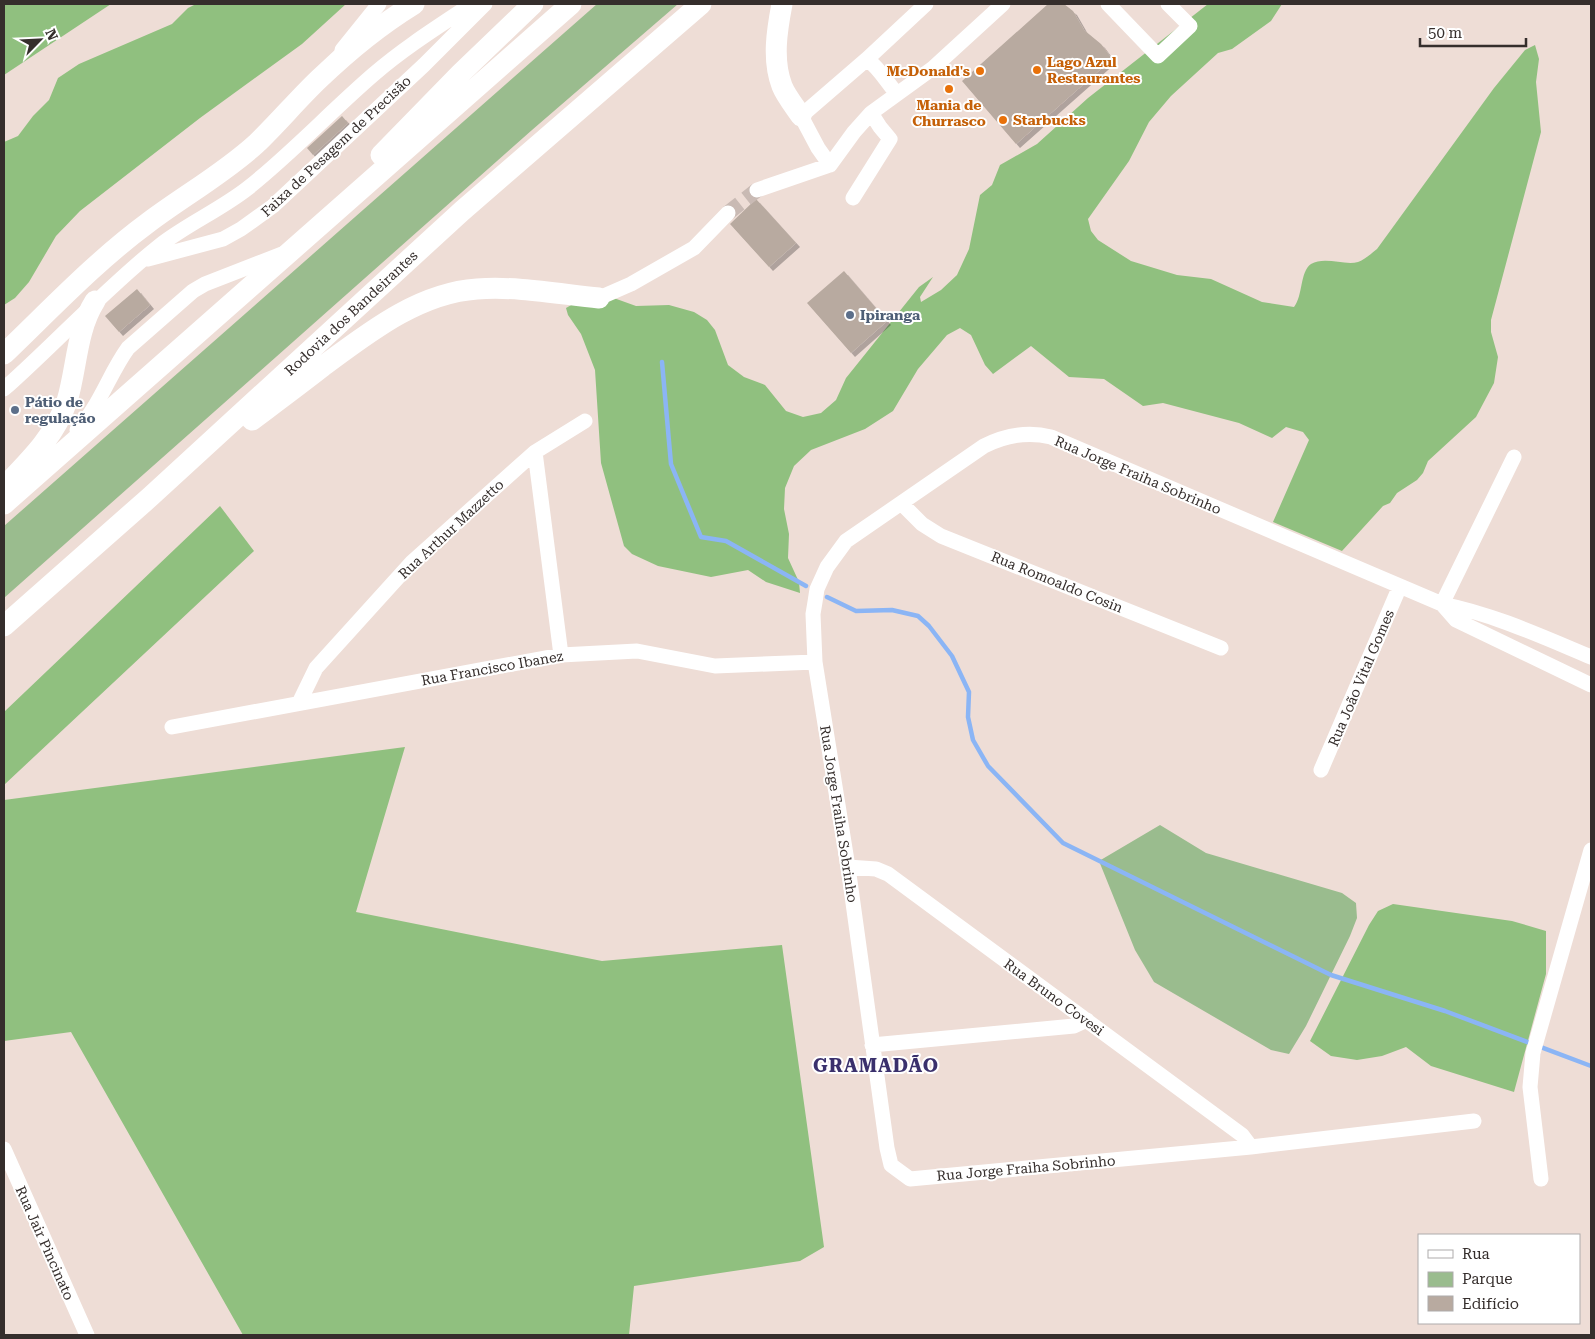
<svg xmlns="http://www.w3.org/2000/svg" width="1595" height="1339" font-family="'Roboto Serif',serif">
<style>
.green{fill:#9abc8e}
.forest{fill:#90c07f}
.lines{fill:none;stroke-linecap:round;stroke-linejoin:round}
.stream{stroke:#8bb5f5;stroke-width:4.5}
.building{fill:#b8aaa0;filter:url(#shadow)}
.minor-tunnel{stroke:#c9bab4;stroke-width:15;stroke-dasharray:15 8;stroke-linecap:butt}
.minor{stroke:#fff;stroke-width:15}
.highway{stroke:#fff;stroke-width:21}
.food-dot{fill:#e8710a;stroke:#fff;stroke-width:2}
.service-dot{fill:#5c6f8a;stroke:#fff;stroke-width:2}
.labels{text-anchor:middle;stroke-width:4;stroke-linejoin:round;paint-order:stroke}
.food-label{font-size:14px;font-weight:bold;fill:#c56008;stroke:#fff;text-anchor:start}
.street-label{font-size:14px;fill:#352e2c;stroke:#fff}
.service-label{font-size:14px;font-weight:bold;fill:#4e5e75;stroke:#fff;text-anchor:start}
.district-label{font-size:19px;font-weight:bold;letter-spacing:1px;fill:#3a306c;stroke:#fff}
</style>
<defs>
<filter id="shadow"><feDropShadow dx="4" dy="4" stdDeviation="0" flood-color="#0004"/></filter>
</defs>
<rect width="100%" height="100%" fill="#eeddd6"/>
<path class="green" d="M597,4H678L532,130L4,598V526Z
M1160,825L1206,853L1342,893L1356,903L1357,918L1350,936L1306,1026L1289,1054L1271,1050L1154,982L1135,950L1099,861Z"/>
<path class="forest" d="M4,4H111L4,75Z
M196,4H346L302,44L200,118L80,211L56,236L29,282L15,298L4,305V142L18,136L33,116L49,100L58,78L79,64L172,24L188,8Z
M1208,4H1282L1271,21L1232,49L1218,53L1171,96L1149,122L1129,161L1088,219L1091,231L1098,240L1131,261L1177,275L1211,279L1262,302L1294,307C1303,296 1300,271 1311,264C1325,256 1345,266 1358,262C1364,260 1372,253 1377,249L1494,88L1525,50L1535,45L1539,59L1536,82L1541,132L1491,320V332L1498,357L1494,383L1476,417L1428,461L1423,473L1417,480L1397,493L1390,503L1383,506L1342,551L1273,522L1309,440L1303,432L1286,427L1272,438L1239,423L1163,403L1143,406L1104,379L1069,377L1031,346L993,374L985,365L971,335L960,328L947,335L918,369L893,411L865,429L811,450L794,466L785,488L784,509L789,534L788,558L799,582L800,593L766,582L748,570L711,577L658,566L632,554L624,546L601,463L595,370L581,334L568,315L566,308L573,304L611,297L636,306L669,305L694,312L707,320L715,330L728,365L744,377L765,385L786,411L803,417L821,413L836,400L846,378L919,287L933,277L920,297L921,302L941,290L957,275L969,249L980,195L992,185L1000,165L1037,144L1088,98Z
M220,506L254,551L4,785V712Z
M405,747L356,912L602,961L782,945L824,1247L800,1261L634,1286L629,1335H243L71,1032L4,1041V800Z
M1393,904L1512,921L1546,931V974L1514,1092L1431,1066L1406,1047L1382,1056L1357,1060L1331,1056L1310,1041L1369,925L1378,911Z"/>
<g class="lines">
<path class="stream" d="M662,362L671,464L701,537L726,541L806,586
M827,597L856,611L892,610L918,616L929,626L952,656L969,692L968,717L973,740L988,766L1063,843L1331,975L1445,1011L1591,1066"/>
</g>
<path class="building" d="M1048,4H1064L1073,11L1084,30L1101,44L1112,59L1016,144L962,81Z
M342,116L348,123L313,155L307,148Z
M756,199L796,243L769,267L730,224Z
M844,271L887,321L851,353L807,303Z
M137,289L150,305L119,332L105,316Z"/>
<g class="lines">
<path class="minor-tunnel" d="M728,213L757,190"/>
<path class="minor" d="M1108,4L1158,56L1190,26L1168,4
M342,50L379,4
M897,94C887,82 879,68 867,59L926,4
M830,165L818,148L801,116L867,59
M757,190L830,165L854,132L871,113
M853,198L890,139L880,127L871,113L933,68L1003,4
M148,259L223,239L241,229L273,206L424,65L485,4
M599,298L631,284L694,248L728,213
M4,389C57,342 104,290 159,246C187,224 220,210 248,188C292,153 331,111 374,74C404,48 439,26 472,4
M77,430C100,406 109,374 128,348L193,291L205,284L282,254
M535,452L561,655
M901,503L922,524L941,536L1221,648
M1442,604L1456,620L1591,685
M1442,604L1514,457
M299,703L316,668L412,562L535,452L585,421
M172,727L561,655L637,651L715,666L815,662
M1321,770L1400,586
M848,867L876,869L888,874L1242,1135L1251,1147
M872,1045L1074,1026L1087,1020
M1474,1121L1251,1147L910,1179L891,1165L887,1148L848,867L815,662L813,614L815,602L817,589L827,567L846,541L984,446C1006,435 1027,431 1051,437L1442,604C1493,614 1543,637 1591,657
M4,1149L87,1335
M1541,1179L1530,1087L1533,1053L1591,850"/>
<path class="highway" d="M782,4C777,30 772,60 782,86C786,96 795,107 801,116
M381,155L460,74L533,4
M4,354C51,309 96,261 149,222C185,195 223,174 256,144C278,123 297,100 319,79C348,51 380,25 414,4
M252,420C276,402 299,385 322,367C368,333 418,293 477,289C517,286 559,294 599,298
M4,487C29,461 55,436 67,401C77,368 76,331 95,301
M4,504L571,4
M4,626L150,497L462,211L701,4"/>
</g>
<g class="food-dot">
<circle cx="1037" cy="70" r="5"/>
<circle cx="980" cy="71" r="5"/>
<circle cx="949" cy="89" r="5"/>
<circle cx="1003" cy="120" r="5"/>
</g>
<g class="service-dot">
<circle cx="850" cy="315" r="5"/>
<circle cx="15" cy="410" r="5"/>
</g>
<g class="labels">
<g class="food-label">
<text x="1047" y="67">Lago Azul<tspan x="1047" dy="16">Restaurantes</tspan></text>
<text x="970" y="76" text-anchor="end">McDonald's</text>
<text x="949" y="110" text-anchor="middle">Mania de<tspan x="949" dy="16">Churrasco</tspan></text>
<text x="1013" y="125">Starbucks</text>
</g>
<g class="street-label">
<text transform="translate(336 146) rotate(-43)" y="5">Faixa de Pesagem de Precisão</text>
<text transform="translate(351 313) rotate(-43)" y="5">Rodovia dos Bandeirantes</text>
<text transform="translate(1138 475) rotate(23)" y="5">Rua Jorge Fraiha Sobrinho</text>
<text transform="translate(451 529) rotate(-43)" y="5">Rua Arthur Mazzetto</text>
<text transform="translate(1057 582) rotate(22)" y="5">Rua Romoaldo Cosin</text>
<text transform="translate(492 668) rotate(-10)" y="5">Rua Francisco Ibanez</text>
<text transform="translate(1361 678) rotate(-67)" y="5">Rua João Vital Gomes</text>
<text transform="translate(839 814) rotate(81)" y="5">Rua Jorge Fraiha Sobrinho</text>
<text transform="translate(1054 997) rotate(36)" y="5">Rua Bruno Covesi</text>
<text transform="translate(1026 1168) rotate(-5)" y="5">Rua Jorge Fraiha Sobrinho</text>
<text transform="translate(45 1243) rotate(66)" y="5">Rua Jair Pincinato</text>
</g>
<g class="service-label">
<text x="860" y="320">Ipiranga</text>
<text x="25" y="407">Pátio de<tspan x="25" dy="16">regulação</tspan></text>
</g>
<g class="district-label">
<text x="876" y="1072">GRAMADÃO</text>
</g>
</g>
<rect width="1595" height="1339" fill="none" stroke="#352e2c" stroke-width="10"/>
<rect x="1418" y="1234" width="162" height="90" fill="#ffffff" stroke="#aeabab"/>
<rect x="1428" y="1250" width="25" height="8" fill="#ffffff" stroke="#aeabab"/>
<text x="1462" y="1259" font-size="15" fill="#352e2c">Rua</text>
<rect x="1428" y="1272" width="25" height="15" fill="#9abc8e" stroke="#aeabab"/>
<text x="1462" y="1284" font-size="15" fill="#352e2c">Parque</text>
<rect x="1428" y="1296" width="25" height="15" fill="#b8aaa0" stroke="#aeabab"/>
<text x="1462" y="1309" font-size="15" fill="#352e2c">Edifício</text>
<g transform="translate(40 40) rotate(66)" stroke="#ffffff" stroke-width="4" paint-order="stroke">
<path d="M0-4L9 19L0 12L-9 19Z" fill="#352e2c"/>
<text y="-8" font-size="14" font-weight="bold" text-anchor="middle" fill="#352e2c">N</text>
</g>
<path d="M1420 38v8h106v-8" fill="none" stroke="#352e2c" stroke-width="2.5"/>
<text x="1428" y="38" font-size="15" fill="#352e2c" stroke="#ffffff" stroke-width="4" paint-order="stroke">50 m</text>
</svg>
